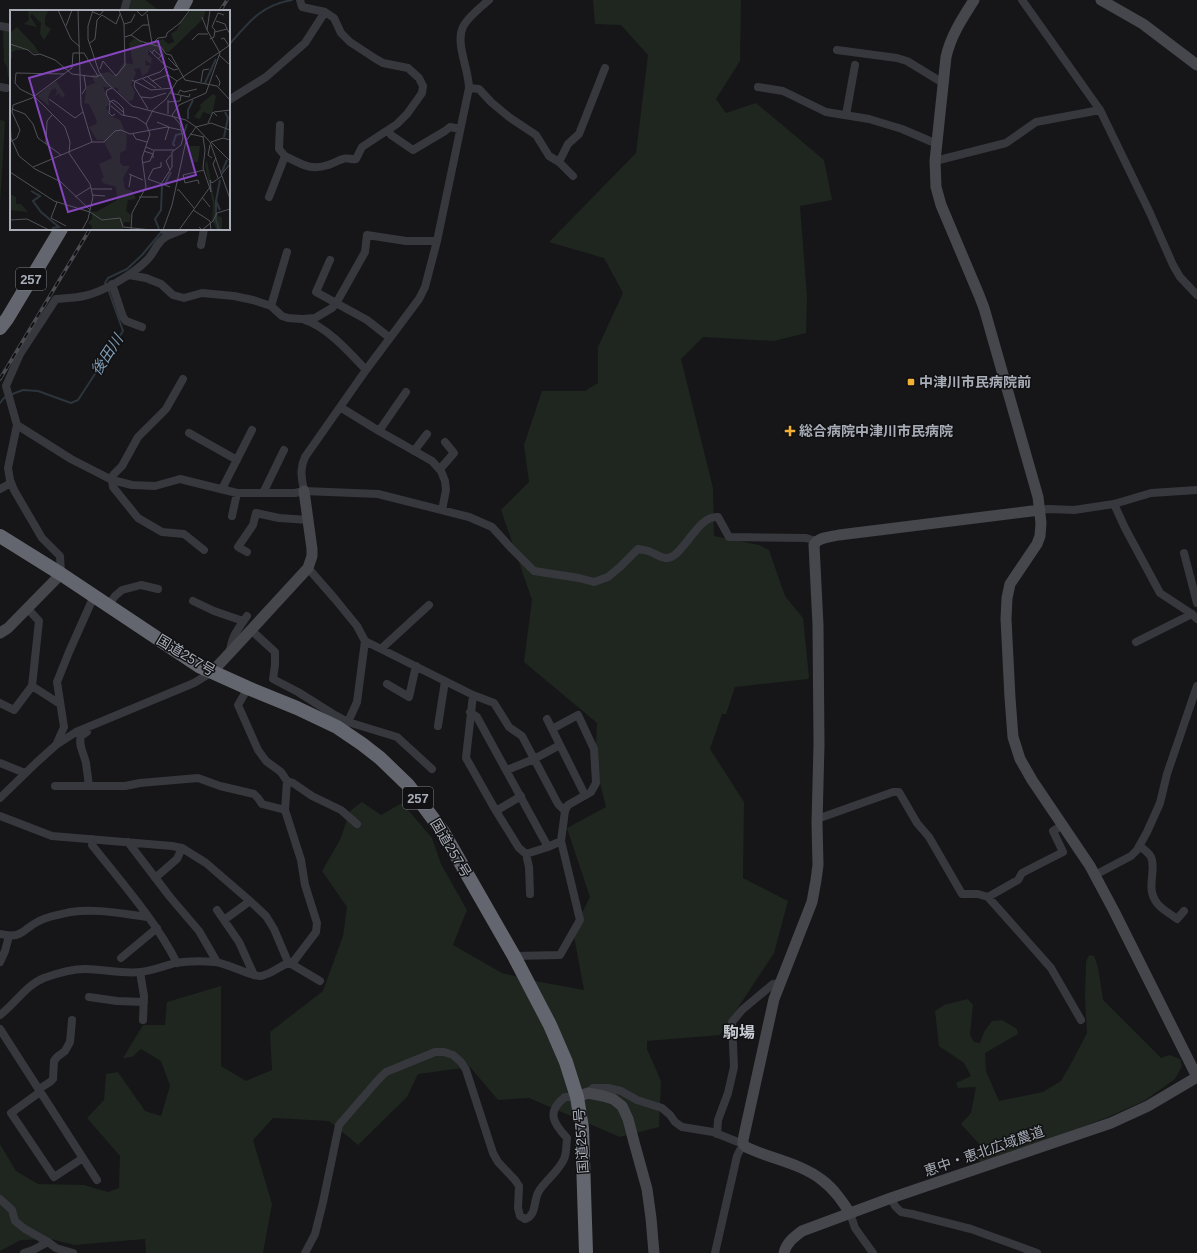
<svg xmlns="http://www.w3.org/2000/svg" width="1197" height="1253" font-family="Helvetica,'Noto Sans JP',sans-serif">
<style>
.green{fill:#1e261f}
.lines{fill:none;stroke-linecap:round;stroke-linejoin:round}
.stream{stroke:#2c353c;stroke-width:2}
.street{stroke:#37383d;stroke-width:8}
.secondary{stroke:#45474d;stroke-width:11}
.highway{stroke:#63666e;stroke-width:14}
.rail-casing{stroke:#4a4c52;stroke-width:3.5}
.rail{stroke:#111113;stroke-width:2;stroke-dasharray:6;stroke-linecap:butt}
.poi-dot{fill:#f2b134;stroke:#111113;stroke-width:1.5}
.labels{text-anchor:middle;stroke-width:3;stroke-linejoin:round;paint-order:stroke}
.shield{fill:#111113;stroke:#7b7e86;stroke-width:1}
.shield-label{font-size:13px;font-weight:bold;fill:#a8adb8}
.poi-label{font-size:14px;font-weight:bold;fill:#a8adb8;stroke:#111113;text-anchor:start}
.street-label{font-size:14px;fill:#a8adb8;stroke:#111113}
.water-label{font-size:15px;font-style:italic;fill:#7f9bb3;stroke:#111113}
.quarter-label{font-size:16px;font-weight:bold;fill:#c9ccd4;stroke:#111113}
.inset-river{fill:none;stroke:#2c353c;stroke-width:2}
.inset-road{fill:none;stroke:#505258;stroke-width:1}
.view{fill:#8446be;fill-opacity:0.15;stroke:#8446be;stroke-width:2}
.inset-edge{fill:none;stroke:#a8adb8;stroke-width:2}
</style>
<rect width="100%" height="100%" fill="#161618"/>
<path class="green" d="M128,0H145L156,8L158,11H125Z
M593,0H741L740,61L716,99L726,113L756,103L824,160L832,200L800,206L807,297L806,333L774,341L703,337L681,359L713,488L714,536L759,545L769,550L785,596L803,618L809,677L808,679L735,687L726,714H722L710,749L744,802L743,878L788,901L774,953L720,1035L647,1041V1049L661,1081L659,1127L620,1137L529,1098L498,1100L470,1067L418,1074L407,1097L358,1145L329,1121L273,1118L253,1140L272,1204L263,1253H146L145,1239L74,1245L51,1239L21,1240L0,1251V1144L16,1171L38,1184L84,1185L108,1192L119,1188L120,1156L87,1118L104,1100L106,1074L118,1072L145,1111L161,1116L170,1086L161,1061L141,1049L132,1057L123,1058L143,1025H165L167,1002L221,986V1066L246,1081L272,1070L270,1032L323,991L343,936L347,907L322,871L340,840L350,811L362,802L381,815L402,803L432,838L441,864L467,910L453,945L502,973L540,982L584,990L573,931L590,897L567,828L606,807L595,763L597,723L524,662L532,600L501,510L529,482L524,445L542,391H585L598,383V347L623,293L604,258L549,242L636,153L648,55L621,25L595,24Z
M3,28L11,30V78L8,77L7,67L4,62Z
M0,120L5,121L0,204Z
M1089,955L1094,956L1098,967L1103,1000L1161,1058L1170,1055L1180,1059L1182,1066L1175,1079L1144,1101L1106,1118L1033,1145L980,1163L975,1154L980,1145L961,1124L971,1113L976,1087L958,1088L956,1083L971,1076L964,1063L939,1046L935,1011L944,1005L968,999L973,1005L970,1035L974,1042L980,1043L984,1032L992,1021L1002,1020L1017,1029L1018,1034L985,1053L986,1071L999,1101L1043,1092L1061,1081L1073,1060L1087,1033L1085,997L1086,962Z"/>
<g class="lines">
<path class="stream" d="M229,45C248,23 261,5 292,0
M106,285L105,283L108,278L127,269L142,255L163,230
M10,395L23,390L38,391L71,403L78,400L123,331L108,289
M0,403L4,398L6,397"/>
<path class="street" d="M1022,0L1100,110L1150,213L1173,265L1180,277L1197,295
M124,11L127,0
M0,26L11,28
M837,50L897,58L907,61L943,83
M0,87L6,88
M758,87L783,91L826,112L869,119L902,129L937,144
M469,88L479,89L491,102L509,117L536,135L549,156L559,162L573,176
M229,100L266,77L305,43L325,12
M846,115L855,65
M280,125L279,149L285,156
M389,130L391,135L413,150L445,131L450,127L460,129
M935,161L1006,143L1036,122L1100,110
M559,162L568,144L579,134L605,68
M269,197L285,156C301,164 311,171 328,165C333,164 338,160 343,159C347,157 351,160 356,159L362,147L397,124L407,114L422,93L423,86L419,78L408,68L383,63L376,59L350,42L341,33L334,18L325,12L302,7L300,0
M167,236L184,229
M201,245L204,229
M330,260L316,292L367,320L390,338
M129,275L146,278L161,284L173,295L184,298L202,293L234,296L253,300L271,306L282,316L288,318L302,319L315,318L332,308L338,300L365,252L367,235L406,241H437
M112,284L123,317L126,321L142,327
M271,306L287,252
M305,320C327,327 350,353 366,370
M183,379L166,409L138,437L122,466L113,475L112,480L113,487L138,518L162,532L184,534L204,550
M340,407L379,431L432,461L441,471L445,481L446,490L442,510
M17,425L71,459L112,480L132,485L155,486L180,479L237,493H295L304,491L378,494L469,517L492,527L512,549L534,571L579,578L594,582L608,577L620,567L638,549C642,550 647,550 651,552C655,554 659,557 665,558C683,560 696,515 718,517L729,537L806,538L816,541
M379,431L406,392
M189,433L237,460
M414,451L427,434
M440,469L454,453L445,442
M0,489L11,483
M222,489L252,430
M304,491C302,478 299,470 305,457L366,370L419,299L425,287L437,241L469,88C469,70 455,43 463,27C467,18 481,7 489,0
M263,493L284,450
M1114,504L1125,528L1160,593L1192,614L1197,619
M1040,510L1048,509L1074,510L1114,504L1151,493L1197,490
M232,516L237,493
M247,552L238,547L253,525L256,513L279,518L309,520
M1184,553L1197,603
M308,568L335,599L357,626L365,641L357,702L348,722
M61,574L60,556L42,538L14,490L10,480L8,468L17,425L6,386L20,354L56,299C65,298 75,298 84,296C103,292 134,274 148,259C156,251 155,243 167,236L164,229
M193,601L214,611L243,621
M108,606L115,596L122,590L141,585L158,589
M27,608L39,621L32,686
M251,630L275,652V665L273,679L298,692L333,714L348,722L397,737L432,769
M365,641L473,695L494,703L509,727L522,736L558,804L565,811
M1136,642L1192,614
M382,648L429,605
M230,653C231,637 238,629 247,616
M387,684L409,697L416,666
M473,695L466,758L496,811L519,848L526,854L548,847L561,841
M0,703L14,710L32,686L60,704
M470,712L477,717L548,847
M547,719L585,795
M438,726L445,681
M86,728L87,732L81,736C78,745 84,754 86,763C87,771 88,778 89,786
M56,745L64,727L57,682L69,652L94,596
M0,763L25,773
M507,770L534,759L560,745
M287,781L293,783L312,796L341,810L357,824
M55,786H125L140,783L198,778L220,786L254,794L258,798L262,804L285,810
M0,798L36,763L56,745L76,732L194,683L212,672
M496,811L521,796
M0,816L52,836L172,846L182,848L206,863L250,901L266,916L274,929L288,962L320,981
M817,819L893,792H899L917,823L929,837L962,894H978L988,897L1051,968L1081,1020
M92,839V845C122,883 155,920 177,963
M128,842L170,897L199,931L217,962
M1139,846C1144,849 1148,852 1151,857C1157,871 1145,888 1157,903C1162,910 1171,914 1177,919L1184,911
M526,854L529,867L530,894
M1095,875L1131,856L1137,850L1147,832L1160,803L1167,774L1197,686
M155,878L177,859L182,848
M988,897L1018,880L1022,873L1063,852L1053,831L1063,825
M217,910L239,942L254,975
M224,920L250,901
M0,934C23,939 21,930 39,921C48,916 61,914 71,912C96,908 123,914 148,917
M514,956L560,955L580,920L561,841L565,811L568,805L591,792L596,783L594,749L578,715L552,729
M121,958L157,928
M0,962L5,951L9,936
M140,972L144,996L143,1020
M89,997L117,1001L144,1002
M0,1015C15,1004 26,985 44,978C55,974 73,969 85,969C103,969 122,974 140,972C152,971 164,966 175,963C188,961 202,961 215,962C227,963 252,977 261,976C273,974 283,963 294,961L316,932L317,923L305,885L301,860L285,810L287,781L281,772L266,761L258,750L238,705L248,688
M0,1029L97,1180
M39,1089L50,1082L53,1079L54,1061L57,1057L65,1051L70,1042L72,1020
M40,1092L11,1113L54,1177L83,1158
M588,1093L593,1088H608L621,1091L637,1100L662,1108L670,1115L675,1122L682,1127L713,1132L743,1144L737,1156L715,1253
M717,1134L718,1120L728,1093L734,1067L732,1022L742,1010L773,984L780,983
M891,1198L895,1206L901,1212L912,1214L971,1229L1037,1253
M0,1199L12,1210L15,1221L25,1229L48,1242L56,1248L73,1253
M850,1213L855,1228L873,1253
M24,1253L33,1250L48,1242
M305,1253L315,1234L323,1202L339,1125L377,1081L386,1072L435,1052H444L453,1055L461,1062L466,1070L493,1153L498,1162L515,1180L519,1186L518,1208L520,1216L525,1219C537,1216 533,1200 539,1191C546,1180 558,1172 564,1159C567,1153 566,1145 567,1138C553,1123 546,1112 565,1097H577"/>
<path class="secondary" d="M974,0C962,19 951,35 946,57L935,161L936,187L941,205L979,295L984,308L1038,497L1041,523L1040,536L1037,544L1010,584L1007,598L1006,619L1010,698L1013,737L1020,759L1032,780L1090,866L1114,911L1197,1077
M1101,0L1143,24L1197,65
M0,633L8,628L61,574
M212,672L251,630L308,568L312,556V549L304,491
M577,1097L588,1093L603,1096L613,1099L622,1106L628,1119L634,1142L647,1189L651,1218L654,1253
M850,1213C842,1201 834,1189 822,1180C800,1163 771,1159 746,1147L743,1144V1140L774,999L812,902L816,880L818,865L817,823L819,745L818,625L814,545C818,537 831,537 839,535L1040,510
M784,1253C786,1243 794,1237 802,1231L891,1198L1111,1123L1148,1106L1197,1077"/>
<path class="highway" d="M180,11L186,0
M0,328L7,319L61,229
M0,536L61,574L199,666L248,688L297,708L337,727L362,744L380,758L408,785L443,832L514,956L550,1025L566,1062L577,1097L582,1128L586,1253"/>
<defs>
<path id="rail" d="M220,11L227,0
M0,379L90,229"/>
</defs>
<use href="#rail" class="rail-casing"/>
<use href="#rail" class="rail"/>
</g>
<g class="poi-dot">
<rect x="907" y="378" width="8" height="8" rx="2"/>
<path d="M788 425h4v4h4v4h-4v4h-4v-4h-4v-4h4z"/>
</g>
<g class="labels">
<g class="shield">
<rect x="16" y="268" width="30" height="22" rx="3"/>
<rect x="403" y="787" width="30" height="22" rx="3"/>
</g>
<g class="shield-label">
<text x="31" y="284">257</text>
<text x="418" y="803">257</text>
</g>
<g class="poi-label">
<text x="919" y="387">中津川市民病院前</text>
<text x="799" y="436">総合病院中津川市民病院</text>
</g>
<g class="street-label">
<text transform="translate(186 655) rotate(31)" y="5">国道257号</text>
<text transform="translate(451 848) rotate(59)" y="5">国道257号</text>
<text transform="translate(581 1141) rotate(-94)" y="5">国道257号</text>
<text transform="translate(984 1151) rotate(-19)" y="5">恵中・恵北広域農道</text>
</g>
<g class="water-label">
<text transform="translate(107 355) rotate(-57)" y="5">後田川</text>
</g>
<g class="quarter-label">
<text x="739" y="1038">駒場</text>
</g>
</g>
<g transform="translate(10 10)">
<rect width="220" height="220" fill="#161618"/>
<path d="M18,0H39L35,7V15L41,19L34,30L30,24L31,13L22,4L20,6L27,17L14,14L19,10ZM182,0H196L193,9L159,42H154L156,50L148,40L138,41V45L142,48L141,54L135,50L136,56L141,55L137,63L132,66L130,58L124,59L126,63L121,75L125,82L123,90L118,91L108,82V78L93,77L100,94L96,97L100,106L110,110L117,126L116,140L110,143V153L113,156H120L113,168L115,179L122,181L126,189L118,190L116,201L121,205L120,212H114L113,220H81L82,216L78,213L82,209V201L86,202L107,190L106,177L93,173L91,169L94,168L89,154L102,148L93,130H87L79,117L86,114L87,111L79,94L74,93L77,76L85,73L81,65L99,62L103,65L108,63L113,53L123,54L119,33L124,29L131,30L133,37L153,29L158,34L164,32L161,24L167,20L170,13ZM7,17L24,35L29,43L25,44L19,40H6L2,42V48H0V23ZM46,71L55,85L52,88L49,83L45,86L47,81L45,78L41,80L38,88L39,96L27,86ZM203,84L206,86L202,105L193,102L190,109L184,107L191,98L190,95ZM179,136H190L188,152H182ZM197,150L206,199L208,206L212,207V220H207L202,210L203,195L195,155ZM0,184L6,187V194H11L18,202L0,200Z" fill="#1e261f"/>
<path class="inset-river" d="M195,73L206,49M178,109V100L183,90M214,127L218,108L215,102M165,136L163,134L166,125L174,123L177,114M212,162L217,150M155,174L161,162M21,181L30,186L23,191L31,202L49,217L42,218M206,191V210L209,220M210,200L206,191L210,170M149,219L145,209L151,200L152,176"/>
<path class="inset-road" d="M48,0L61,29L70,37M68,0L71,95L82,132M83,0L78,16V29L89,62L96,72L122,96L176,110L186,117L176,131L162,195L153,220M126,0L132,6L139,0M200,0L197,20L210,43M83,2L90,5L94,0M137,4L142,33M92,5L106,14L110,4M192,7L197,20M206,11L215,14L217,19M114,14L121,12L125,4M56,16L62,0M205,22L217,19L220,24M121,25L130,31L151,37L156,44L161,45L175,70L207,76L220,90M115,27L121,25L133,15H139M200,29L204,27L205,20L202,17L208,3L214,5M211,29L214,28L219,36M182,30L188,24H198M80,33L85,29L87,10L92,5M143,33L148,28L156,27L157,23L170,13L180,0M0,34L18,40L24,45L30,44L45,50L62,64L86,67L91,65M140,41L156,56L164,60L168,59M142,43L144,40L151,46L148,49M209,45L220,55M158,48L167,57M90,59L93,51L106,66L115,55L114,14L109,0M54,64L6,63L5,73L10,79L24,86L55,117L60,132L59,143L80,174L83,187L78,209L72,220M206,65L210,72L209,76M138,67L151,78M133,69L146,78M122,70L141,80L163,78M142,71L158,65L167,71M191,72L193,60L199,59M102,78L97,80L96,84L100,92L99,103L102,106L105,104M160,83L179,87L180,84M72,84L76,78L74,66M168,84L170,80L174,82L187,79M131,87L141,88L156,83M39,89L65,108L73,102M158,90V104M101,91L114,103M100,92L103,90L108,93L113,98L114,105M158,92L170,91L171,86M101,96L112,105L127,108L136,114L140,124L132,148L136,177L122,203L121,220M2,99L15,104L23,114L28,128L51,145M138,99L124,76L125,71L150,62L156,56M204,102L220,100M0,107L1,128L9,146L25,159L51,172L80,200M147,112L159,117L155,130M198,113L203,102L207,106M136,114L143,100L156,89L167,71L220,35M220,120L201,113L186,117L200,132L220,189M123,124L126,129L137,132M180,124L194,127M193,127L195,140L193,158L201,182L200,170L202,173L212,166M220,130L213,128L201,132L220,151M0,132L7,128L10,120L2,102L3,95L22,88L62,58L63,43H74L88,66M36,134L37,111L42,105M200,135L198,145L202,148M136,137L143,140H164M134,141L143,144V148M206,148L203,154L208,168M151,152V157L143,159L138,169L160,177M132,153L140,151L144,141M23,157L82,132H94L105,121L111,120L120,124L157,117L171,120M160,160L156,151L161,145M0,162L44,191L80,202L92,210L110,208L113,217L142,220M119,164L133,170M211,165L220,154M151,174L162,157V142L171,135L173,128L170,114L162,105L169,95L196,83L210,43M189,174L188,170L175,173L173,165L194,160M119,177L121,165M81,179H102M167,180H169L184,198M82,185L95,186M65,187L81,177M129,187H148M192,187L200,197M47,192L41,208L56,216M183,200L200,211L201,220M0,210L17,209L39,220M189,217L192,220L203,211L207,203L220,199M169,220L200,177"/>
<path class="view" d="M148,31L186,165L58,202L19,68Z"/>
<rect width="220" height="220" class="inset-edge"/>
</g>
</svg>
